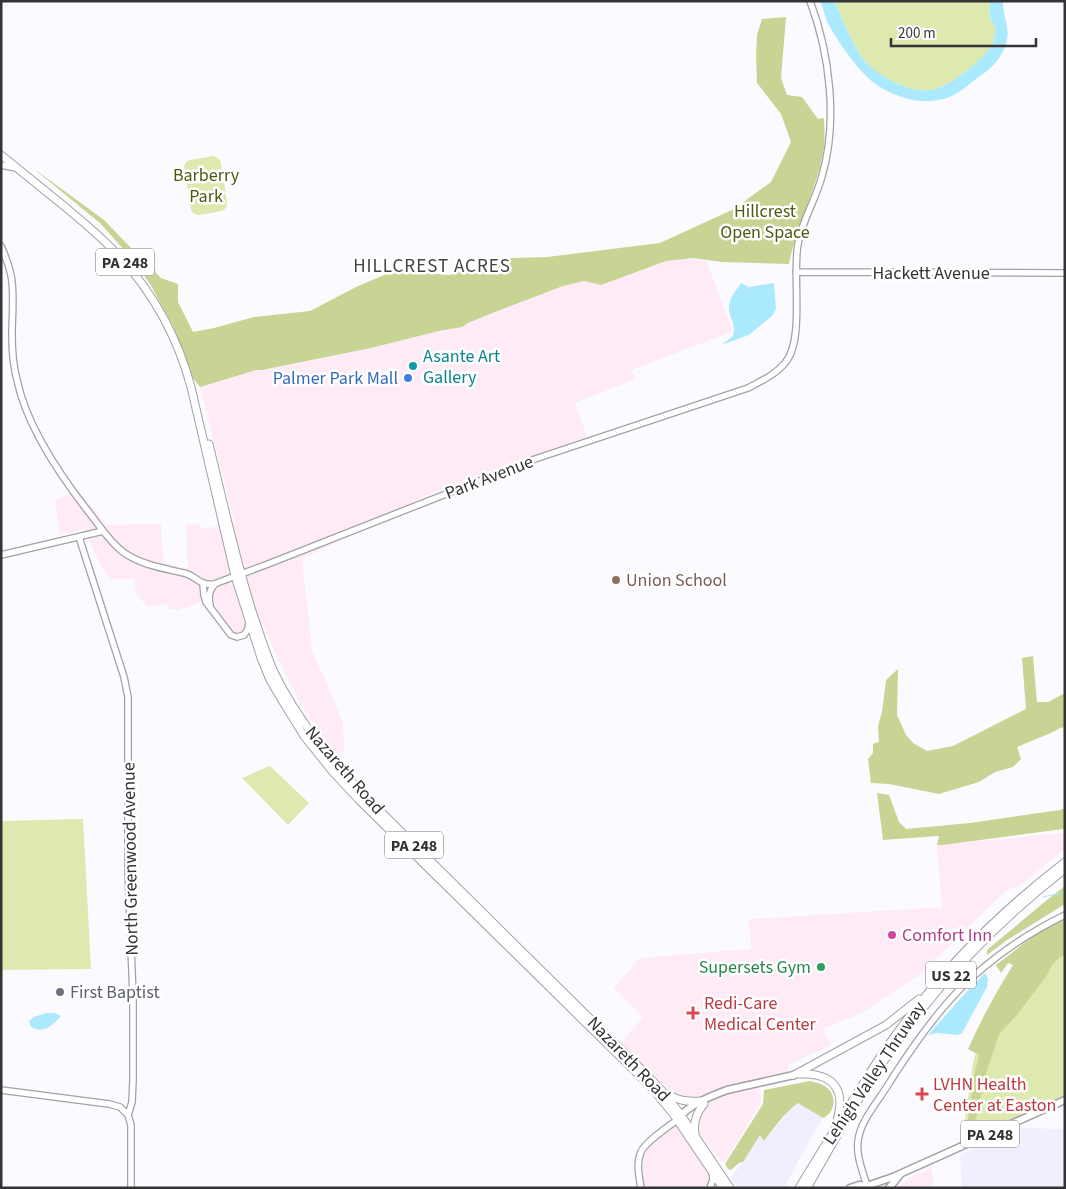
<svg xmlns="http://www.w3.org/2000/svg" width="1066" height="1189" font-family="'Source Sans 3',sans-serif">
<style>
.commercial{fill:#feebf5}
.built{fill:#f0effd}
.green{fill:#dde9af}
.forest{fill:#c7d493}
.water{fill:#abe9ff}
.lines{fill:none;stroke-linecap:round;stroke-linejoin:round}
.stream{stroke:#abe9ff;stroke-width:1}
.secondary-casing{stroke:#a1a1a6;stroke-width:8}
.primary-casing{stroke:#a1a1a6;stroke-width:9}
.highway-casing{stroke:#a1a1a6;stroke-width:9}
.secondary{stroke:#fff;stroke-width:5.5}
.primary{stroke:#fff;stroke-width:6}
.highway{stroke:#fff;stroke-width:7}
.culture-dot{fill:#0f9aa8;stroke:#fff;stroke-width:2}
.shop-dot{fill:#3f7fe0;stroke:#fff;stroke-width:2}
.education-dot{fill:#8d6e63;stroke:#fff;stroke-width:2}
.hotel-dot{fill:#d1479c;stroke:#fff;stroke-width:2}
.leisure-dot{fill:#2e9e5b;stroke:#fff;stroke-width:2}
.worship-dot{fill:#6b7280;stroke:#fff;stroke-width:2}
.health-dot{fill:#e0444e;stroke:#fff;stroke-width:2}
.labels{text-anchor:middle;stroke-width:5;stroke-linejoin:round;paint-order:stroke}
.shield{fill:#fff;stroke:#717172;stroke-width:1}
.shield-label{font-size:16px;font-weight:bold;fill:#343436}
.park-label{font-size:18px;fill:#4f5a11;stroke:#fff}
.street-label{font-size:18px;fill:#343436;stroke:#fff}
.culture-label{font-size:18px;fill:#0d838f;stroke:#fff;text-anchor:start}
.shop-label{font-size:18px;fill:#366cbe;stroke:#fff;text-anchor:end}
.education-label{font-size:18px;fill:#785e54;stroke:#fff;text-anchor:start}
.hotel-label{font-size:18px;fill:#b23c85;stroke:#fff;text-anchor:start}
.leisure-label{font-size:18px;fill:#27864d;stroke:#fff;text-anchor:end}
.worship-label{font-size:18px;fill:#5b616d;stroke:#fff;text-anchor:start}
.health-label{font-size:18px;fill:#be3a42;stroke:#fff;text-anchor:start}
.neighbourhood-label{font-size:19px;letter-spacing:1px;fill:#424247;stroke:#fff}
</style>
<rect width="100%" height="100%" fill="#fbfbff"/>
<path class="commercial" d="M693,258L706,260L732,328L731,332L632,370L635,379L575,403L587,437L551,449L424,496L386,517L302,559L312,651L325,679L343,722L344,750L337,760L300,703L272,646L263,624L245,631L239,635L232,633L213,603L201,602L178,610L170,609L166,604L148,607L136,594L134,579H111L100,565L85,529L60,535L55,500L79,491L107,525L161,524L163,562L185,569L188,567L186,525L199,523L200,529L235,524L200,387L256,369L262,370L300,363L371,348L439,331L462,327L468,323L490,314L563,286L584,281L601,285L666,261Z
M1065,833V849L1018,887L1007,890L918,976L863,1012L823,1029L831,1045L788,1065V1071L786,1072L754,1080L761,1093V1103L728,1157L723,1163L701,1137L698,1127L700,1117L705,1109L697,1097L685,1098L674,1095L621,1043L643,1017L614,988L640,958L751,949L749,919L942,907L937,845Z
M677,1120L712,1172L710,1188H641L639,1174L642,1150Z
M932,1168L933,1188H897L910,1177Z"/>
<path class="built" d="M798,1103L823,1118L814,1132L784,1188H739L734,1184L730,1178L743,1162L760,1135L764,1141L784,1117L788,1109Z
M1019,1128L1065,1129V1188H962L960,1154Z"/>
<path class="green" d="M834,1H990C990,6 989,12 990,17C992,23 997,27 995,35C992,53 978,61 965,72C955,80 944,87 931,90C910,94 873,74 861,56C850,39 843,19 834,1Z
M214,156L219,159L221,163L227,202L226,208L222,211L199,215L194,214L191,210L184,166L187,161L190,160Z
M270,766L309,803L288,825L242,778Z
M83,819L91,969L1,970V821Z
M1065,918V1100L960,1147L962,1140L973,1063L978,1045L1036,934Z"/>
<path class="forest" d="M786,17L781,78L787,95L802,97L818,119L824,118C824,129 826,142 823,153C816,191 796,226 789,264L722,262L693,258L666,261L601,285L584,281L563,286L490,314L468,323L462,327L439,331L371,348L262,370H256L200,387L193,378L172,324L150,284L132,259L101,224L33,168L104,220L136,253L154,269L156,273L161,278L178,284V302L193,332L214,328L254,317L310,311L358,286L396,270L449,275L511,258L547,257L660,243L734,209L771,182L791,142L781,114L757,83L756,55L757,35L762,19Z
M1033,656L1037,702H1048L1065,693V727L1060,728L1053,732L1017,747L1021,759L1013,767L995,772L979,782L939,794L889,784L871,783L868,759L873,753V744L879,742L878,726L882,712L886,680L898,669L897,715L906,735L913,743L927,751L953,746L1026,709L1022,658Z
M877,793L889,795L899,822L906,829L970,823L1060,810L1065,808V828L1063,829L943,845H937L939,836L883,840Z
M1065,886V904L1007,940L987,955V950L1047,900Z
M1065,918V955L1062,956L1053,963L1047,975L1017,1015L999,1034L985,1076L974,1127H967L974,1076L979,1055L968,1049C981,1020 996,992 1013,965L1008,963L1001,973L996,965L1036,934Z
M810,1081C815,1082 822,1084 826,1087C837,1095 836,1112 823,1118L798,1103C785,1112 774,1128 764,1141L760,1135L743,1162L739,1163L731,1170L728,1169L725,1164L763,1104L764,1090Z"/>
<path class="water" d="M820,1H834C842,18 851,41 861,56C873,74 910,94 931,90C944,87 955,80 965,72C978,61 992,52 995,35C997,27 992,23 990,17C989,12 990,6 990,1H1003C1002,14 1010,27 1007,39C1005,51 997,63 987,71C982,75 977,78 972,82C963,89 954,97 943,99C918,106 887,95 868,78C854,64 842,47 831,29C826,21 824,10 820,1Z
M741,283L749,287L774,283L776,309L772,316L749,335L721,345L733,336C736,321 730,321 729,309C728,299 736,291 741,283Z
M984,974H986L988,979L987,987L962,1033L958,1035L937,1033L928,1035L969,989Z
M46,1013H54L61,1016C52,1026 44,1034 31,1027L29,1021L34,1017Z"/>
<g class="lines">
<path class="stream" d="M1043,897L1062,893L1065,891"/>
<defs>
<path id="secondary" d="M1,165L16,168
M1,246C6,258 11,269 12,282C14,300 12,318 12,335C12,350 13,365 17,380C27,428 61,477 91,515C101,528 110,542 123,552C141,565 163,568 184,573C197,576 199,586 214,584L268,564L535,459L748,388C761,381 775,375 785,363C805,340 792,275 798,244C802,221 816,199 822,176C838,122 830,54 810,1
M796,272L1065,273
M79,537L124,677L128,697V870L133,997V1080L132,1102L128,1115L131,1125V1188
M1,555L103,531
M203,584L204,595L206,602L231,635L237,637L244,635L248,629L249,622
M210,605C208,597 209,590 215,584
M1,1090L109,1104L120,1107L128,1115
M867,1186C863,1172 856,1156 858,1141C860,1122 876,1104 886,1088C908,1053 931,1019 959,990C990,959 1026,934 1065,915
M641,1188C639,1176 636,1163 641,1152C645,1142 668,1127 677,1120
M710,1188L713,1179L712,1172"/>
<path id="primary" d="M678,1119C688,1105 711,1096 727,1090L794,1075
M850,1188L859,1185L867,1186L893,1177L1065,1100
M889,1188L899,1176"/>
<path id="highway" d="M1,155C22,172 43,189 64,206C83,222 103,238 120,257C154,294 178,339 191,387L235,576L261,658L270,680L283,702L304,736L332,771L360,801L652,1088L674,1115L723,1188
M209,444C223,501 235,558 253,614C260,634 266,655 275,674C298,721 330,758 365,796L647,1075L664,1093L681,1115
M799,1074C819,1073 839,1078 840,1102C840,1109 838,1115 837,1122
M794,1075L886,1025L919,999
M667,1094C680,1101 687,1102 702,1101
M683,1118L730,1188
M695,1134C693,1122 696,1113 704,1104
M799,1188C811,1168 823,1149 835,1129C855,1097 874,1064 897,1033C944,968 1001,911 1065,862
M807,1188C833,1143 858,1097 888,1055C937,984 997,922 1065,869"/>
</defs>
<use href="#secondary" class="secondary-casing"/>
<use href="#primary" class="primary-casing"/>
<use href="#highway" class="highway-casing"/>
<use href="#secondary" class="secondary"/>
<use href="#primary" class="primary"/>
<use href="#highway" class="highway"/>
</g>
<circle class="culture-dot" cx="413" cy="366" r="5"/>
<circle class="shop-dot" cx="408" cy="378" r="5"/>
<circle class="education-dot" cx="616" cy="580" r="5"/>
<circle class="hotel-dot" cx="892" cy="935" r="5"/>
<circle class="leisure-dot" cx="821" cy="967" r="5"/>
<circle class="worship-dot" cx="60" cy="992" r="5"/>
<g class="health-dot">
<path d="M690.5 1005.5h5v5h5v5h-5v5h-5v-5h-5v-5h5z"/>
<path d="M919.5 1086.5h5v5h5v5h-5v5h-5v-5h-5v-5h5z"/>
</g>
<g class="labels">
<g class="shield">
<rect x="96" y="248.5" width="58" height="27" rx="4"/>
<rect x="385" y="831.5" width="58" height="27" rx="4"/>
<rect x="926" y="961.5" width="50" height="27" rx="4"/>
<rect x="961" y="1120.5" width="58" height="27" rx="4"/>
</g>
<g class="shield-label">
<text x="125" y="268">PA 248</text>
<text x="414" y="851">PA 248</text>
<text x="951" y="981">US 22</text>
<text x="990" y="1140">PA 248</text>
</g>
<g class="park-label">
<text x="206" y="181">Barberry<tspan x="206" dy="21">Park</tspan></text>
<text x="765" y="217">Hillcrest<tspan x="765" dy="21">Open Space</tspan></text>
</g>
<g class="street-label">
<text x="931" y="279">Hackett Avenue</text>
<text transform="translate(489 477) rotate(-21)" y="6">Park Avenue</text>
<text transform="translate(345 770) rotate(49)" y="6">Nazareth Road</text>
<text transform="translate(130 859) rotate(-91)" y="6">North Greenwood Avenue</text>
<text transform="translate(629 1059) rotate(46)" y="6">Nazareth Road</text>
<text transform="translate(874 1073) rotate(-56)" y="6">Lehigh Valley Thruway</text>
</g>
<g class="culture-label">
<text x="423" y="362">Asante Art<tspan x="423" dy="21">Gallery</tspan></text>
</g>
<g class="shop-label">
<text x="398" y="384">Palmer Park Mall</text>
</g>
<g class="education-label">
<text x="626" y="586">Union School</text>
</g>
<g class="hotel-label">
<text x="902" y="941">Comfort Inn</text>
</g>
<g class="leisure-label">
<text x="811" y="973">Supersets Gym</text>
</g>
<g class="worship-label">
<text x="70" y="998">First Baptist</text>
</g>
<g class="health-label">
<text x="704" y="1009">Redi-Care<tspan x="704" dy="21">Medical Center</tspan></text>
<text x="933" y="1090">LVHN Health<tspan x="933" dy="21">Center at Easton</tspan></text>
</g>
<g class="neighbourhood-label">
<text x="432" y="272">HILLCREST ACRES</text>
</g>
</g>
<rect width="1066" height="1189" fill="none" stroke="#343436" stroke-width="5"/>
<path d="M891 38v8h145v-8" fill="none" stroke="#343436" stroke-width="2.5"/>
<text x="898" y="38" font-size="15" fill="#343436" stroke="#ffffff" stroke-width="4" paint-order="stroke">200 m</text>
</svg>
